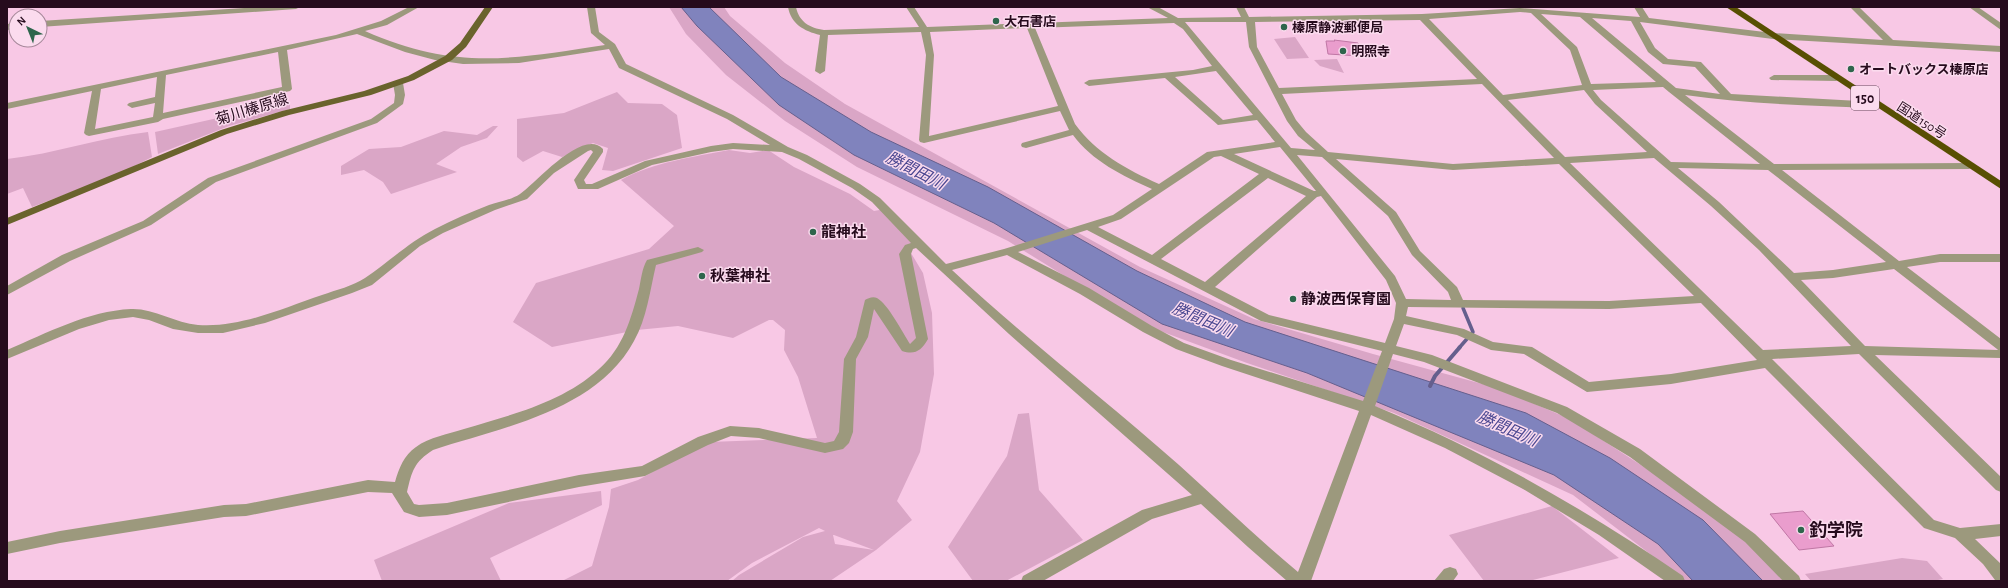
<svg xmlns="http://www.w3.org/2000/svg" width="2008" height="588" font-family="'Alegreya Sans','Noto Sans JP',sans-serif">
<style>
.green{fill:#daa6c6;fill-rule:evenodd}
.water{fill:#8083bd;stroke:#655f8d}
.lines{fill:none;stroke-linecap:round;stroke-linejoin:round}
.stream-far1{stroke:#655f8d;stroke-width:3.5}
.stream{stroke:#655f8d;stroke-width:4}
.building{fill:#ea9dcd;stroke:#c077a5}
.minor{fill:#9c997d;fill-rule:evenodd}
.major{fill:#6a632d;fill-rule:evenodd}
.highway{fill:#584f02;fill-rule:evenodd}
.poi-dot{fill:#2e654c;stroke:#fbdbee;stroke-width:1.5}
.labels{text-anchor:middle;stroke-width:3;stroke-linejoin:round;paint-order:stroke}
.far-poi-label{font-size:13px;font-weight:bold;fill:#260b1d;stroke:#fbdbee;text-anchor:start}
.far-street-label{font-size:13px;fill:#260b1d;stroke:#fbdbee}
.shield{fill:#fbdbee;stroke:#66495c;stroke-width:1}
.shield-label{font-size:14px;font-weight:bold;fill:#260b1d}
.street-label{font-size:15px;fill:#260b1d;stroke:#fbdbee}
.poi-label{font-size:15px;font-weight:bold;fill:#260b1d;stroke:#fbdbee;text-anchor:start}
.water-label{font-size:16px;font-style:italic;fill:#494690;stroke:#fbdbee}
.near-poi-label{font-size:18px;font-weight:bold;fill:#260b1d;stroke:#fbdbee;text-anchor:start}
</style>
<rect width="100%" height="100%" fill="#f8c8e5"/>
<path class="green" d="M669,7H724L730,16L785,63L845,104L1140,267L1254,319L1373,354L1497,388L1570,419L1724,519L1784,581H1679L1654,557L1573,495L1394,413L1247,363L1144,325L1008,241L857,167L785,121L726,75L686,34Z
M1295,37L1309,58L1287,59L1274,39Z
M1337,59L1344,73L1320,66L1314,60Z
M617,92L628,103L662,104L677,115L682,148L613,171L602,170L608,148L593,143L562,157L543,151L523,162L517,157V119L564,113Z
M290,102V109L229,126L158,154L155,132Z
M493,126H498L487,138L461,147L436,164L457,172L391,194L383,182L364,170L341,175V166L369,149L401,147L444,131L477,135Z
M148,132L152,157L119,174L32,207L23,188L7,194V159C55,154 101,137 148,132Z
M729,150L750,153L768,150L794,167L850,194L874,211L885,209L919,244L908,248L923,273L932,313L934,374L920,452L897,501L912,520L876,550L830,581H732L739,575L803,537L825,531L819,528L752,563L727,581H562L592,566L609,507L611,489L638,480L709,442L817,438L798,377L784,350L785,330L773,320H769L733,338L678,326L637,330L552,347L513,322L536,283L649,249L674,226L621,180C653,162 694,157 729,150ZM833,535H834L874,550L835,544Z
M1029,413L1039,490L1083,540L1006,581H973L948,547L1007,456L1018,414Z
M601,491L602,505L490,558L501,581H382L374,560L509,503Z
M1552,506L1619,558L1529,581H1484L1449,535Z
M1902,558L1927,561L1943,579L1933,581H1811L1805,574Z"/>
<path class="water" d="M681,7H709L781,77L871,132L988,187L1137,271L1245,322L1526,413L1610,458L1703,520L1763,581H1693L1658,544L1554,475L1307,373L1162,324L994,223L854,155L779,105L697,26Z"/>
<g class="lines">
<path class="stream-far1" d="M1459,348L1473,332L1463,308"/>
<path class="stream" d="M1430,386L1435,376L1460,347"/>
</g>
<path class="building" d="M1334,40L1358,43L1360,56L1328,54L1326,41H1335Z
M1803,511L1834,546L1799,550L1770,514Z"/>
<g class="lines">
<path class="minor" d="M259,7H300L296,9L40,27V21Z
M409,7H419L387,25L365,31C455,71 512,59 605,45L591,33L587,7H595L599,32L615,44L626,64L733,115L788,147L807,155L860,184L880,198L946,264L1004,249L1113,215L1152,189C1123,176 1092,161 1073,135L1026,148L1022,147L1021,145L1022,143L1069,130L1060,111L924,143L920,142L919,140L926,55L921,32L828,35L825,71L820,74L815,71L820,35C804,31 791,24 788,7H796C799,22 810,28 824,30L919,27L906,7H914L927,27L1168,18L1147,7H1158L1178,18L1241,17L1236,7H1244L1249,17L1422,14L1520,8L1640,17L1634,7H1642L1649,18L1773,33L1883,40L1850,7H1859L1893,40L2001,46V52L1773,39L1640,22L1655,48L1668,59L1701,62L1731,94L1877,102L1882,105L1877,108C1813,106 1748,104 1685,95L1774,164L1969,163L1974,166L1969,169L1782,170L1899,261L1940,254H2001V262H1940L1907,267L2001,339V358L1875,355L2001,477V492L1996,490L1859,354L1772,359L1934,520L1960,528L2001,524V536L1975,539L2001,564V581L1995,580L1983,564L1955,538L1924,528L1765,368L1671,384L1587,392L1524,354L1491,350L1457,335L1404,324L1396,346L1432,355L1567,407L1640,449L1755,534L1799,576L1801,581H1783L1745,542L1630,457L1557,413L1424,362L1393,354L1375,406C1484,451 1585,509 1683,576L1685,581H1665L1599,535L1523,489L1445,448L1371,415L1311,581H1287L1248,547L1201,504L1152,519L1043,581H1021L1023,576L1142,510L1192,495L1009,334L916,248L913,249L911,254L928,339C921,351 915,355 902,351L874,309L868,337L856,359L853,432L849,443L843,449L825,453L759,438L731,436L708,445L645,476L579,487L447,515L419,517L404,512L392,493L368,492L246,516L224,517L60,543L7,554V542L60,531L224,505L246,504L368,480L395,482C399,468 404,455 416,447C429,437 449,434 464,429C510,415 562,403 599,369C623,348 631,319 639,289C641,280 642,268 647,260L698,247L704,250L702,252L656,265C650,290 647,318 634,341C596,411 503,427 433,450C414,462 412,471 407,492L414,504L419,505L447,503L579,475L642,466L698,437L730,426L759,428L825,443L834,441L839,432L844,359L856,337L865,300C868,298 873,296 877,298C888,304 903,333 910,344L916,338L899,254L905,245L911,243L872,202L852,188L799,159L782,152L733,149L711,152L652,165L598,189H578L574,180L593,152L591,150L588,151L554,173L527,199L495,210L443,233L420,246L372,285L352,293L265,323L223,333H198L173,329L149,320L133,317L109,320L79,329L7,359V350C47,333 88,311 131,309C153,308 175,323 198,325C241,328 283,308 322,295C336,290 353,286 365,278C389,262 409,242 435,229C452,220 471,212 489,205C498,202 511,200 520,194C535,184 583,127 603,149V152L584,180L586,184H592L645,161L711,146L733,143L770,145L727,119L619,68L609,49L519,63L463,64L435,60L405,52L357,34L287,50L292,89L290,91L163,119L158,122L89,136L86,135L84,133L92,91L7,109V103L336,35L381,21ZM1520,12L1531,13L1570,50L1582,85L1503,95L1429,19ZM1541,14L1580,17L1656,82L1591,84L1577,47ZM1592,18L1631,21L1648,52L1663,64L1695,67L1720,94L1676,88ZM1420,20L1477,79L1279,88L1257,47L1255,22ZM1185,22H1246L1249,47L1287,121L1298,136L1315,150L1291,148ZM1174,23L1183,29L1212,66L1193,70L1089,80L1084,83L1089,86L1165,78L1218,125L1257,120L1275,142L1207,152L1159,184C1126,169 1096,153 1075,124L1035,28ZM1027,28L1058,106L929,136L934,55L930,32ZM278,52L282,87L163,113L166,75ZM1216,71L1253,115L1223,120L1175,77ZM157,77L155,97L129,103L127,105L132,108L155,103L153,117L95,129L101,89ZM1482,84L1554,158L1453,164L1328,152L1306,132L1296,120L1282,94ZM1663,87L1669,92L1760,164L1671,162L1601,100L1593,90ZM1584,90L1595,104L1647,152L1565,157L1508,100ZM1280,147L1316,191H1314L1234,154ZM1297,155L1322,157L1388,216L1412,255L1448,292L1451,300L1406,299L1395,276ZM1221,156L1259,174L1152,255L1098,227L1121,219L1214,157ZM1654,158L1711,206L1759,250L1851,346L1763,350L1570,163ZM1336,159L1453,170L1559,164L1694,296L1609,301L1463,300L1457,287L1420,251L1396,212ZM1678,168L1768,170L1886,262L1833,270L1794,273L1719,202ZM1268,178L1306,196L1205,282L1161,259ZM1321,196L1386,280L1396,303L1394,319L1385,343L1269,315L1215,287L1317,197ZM1087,230L1261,321L1382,351L1363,401L1231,360L1184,343L1152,326L1089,288L1018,252ZM1007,255L1080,294L1143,332L1176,349L1222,366L1359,411L1298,572C1257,538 1219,501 1179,465C1104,399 1025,338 952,270ZM1894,269L1997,349L1998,350L1865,346L1801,280L1833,278ZM1701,303L1757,360L1671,374L1589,382L1532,347L1493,342L1464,329L1406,316L1408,307L1609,309Z
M1969,7H1978L2001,23V30Z
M16,23V29L7,30V24Z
M1774,75H1836L1841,78L1836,81L1771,80L1769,78Z
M398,80L403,83L405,95L403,104L377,123L216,182L151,225L70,261L7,295V286L62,255L143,221L208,178L371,119L394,103L395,95L393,83Z
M1450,567L1456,569L1458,574L1453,581H1434L1444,569Z"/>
<path class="major" d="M485,7H493L466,47L452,60L414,80L371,95L289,115L227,134L7,225V218L221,130L282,111L364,91L408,76L445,56L460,43Z"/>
<path class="highway" d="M1726,7H1736L2001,181V189Z"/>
</g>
<g class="poi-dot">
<circle cx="996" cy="21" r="4"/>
<circle cx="1284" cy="27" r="4"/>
<circle cx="1343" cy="51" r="4"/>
<circle cx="1851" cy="69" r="4"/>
<circle cx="813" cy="232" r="4"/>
<circle cx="702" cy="276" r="4"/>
<circle cx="1293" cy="299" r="4"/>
<circle cx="1801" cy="530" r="4"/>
</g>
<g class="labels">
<g class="far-poi-label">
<text x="1004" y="26">大石書店</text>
<text x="1292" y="32">榛原静波郵便局</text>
<text x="1351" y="56">明照寺</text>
<text x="1859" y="74">オートバックス榛原店</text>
</g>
<g class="far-street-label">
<text transform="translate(1922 120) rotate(33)" y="5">国道150号</text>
</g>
<rect class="shield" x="1851" y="86" width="28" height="24" rx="3"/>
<g class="shield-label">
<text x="1865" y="103">150</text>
</g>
<g class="street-label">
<text transform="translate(252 109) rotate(-17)" y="5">菊川榛原線</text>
</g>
<g class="poi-label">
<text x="821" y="237">龍神社</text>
<text x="710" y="281">秋葉神社</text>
<text x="1301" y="304">静波西保育園</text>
</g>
<g class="water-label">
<text transform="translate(916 170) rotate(27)" y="6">勝間田川</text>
<text transform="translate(1203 319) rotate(23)" y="6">勝間田川</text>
<text transform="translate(1508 428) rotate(24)" y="6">勝間田川</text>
</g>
<g class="near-poi-label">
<text x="1809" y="536">釣学院</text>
</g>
</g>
<rect width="2008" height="588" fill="none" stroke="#260b1d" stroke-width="16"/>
<g transform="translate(28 28) rotate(317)"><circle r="19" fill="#fbdbee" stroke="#a6889a"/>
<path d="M0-3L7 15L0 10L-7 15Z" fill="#2e654c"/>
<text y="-6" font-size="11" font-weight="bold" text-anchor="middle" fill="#260b1d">N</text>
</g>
</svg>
